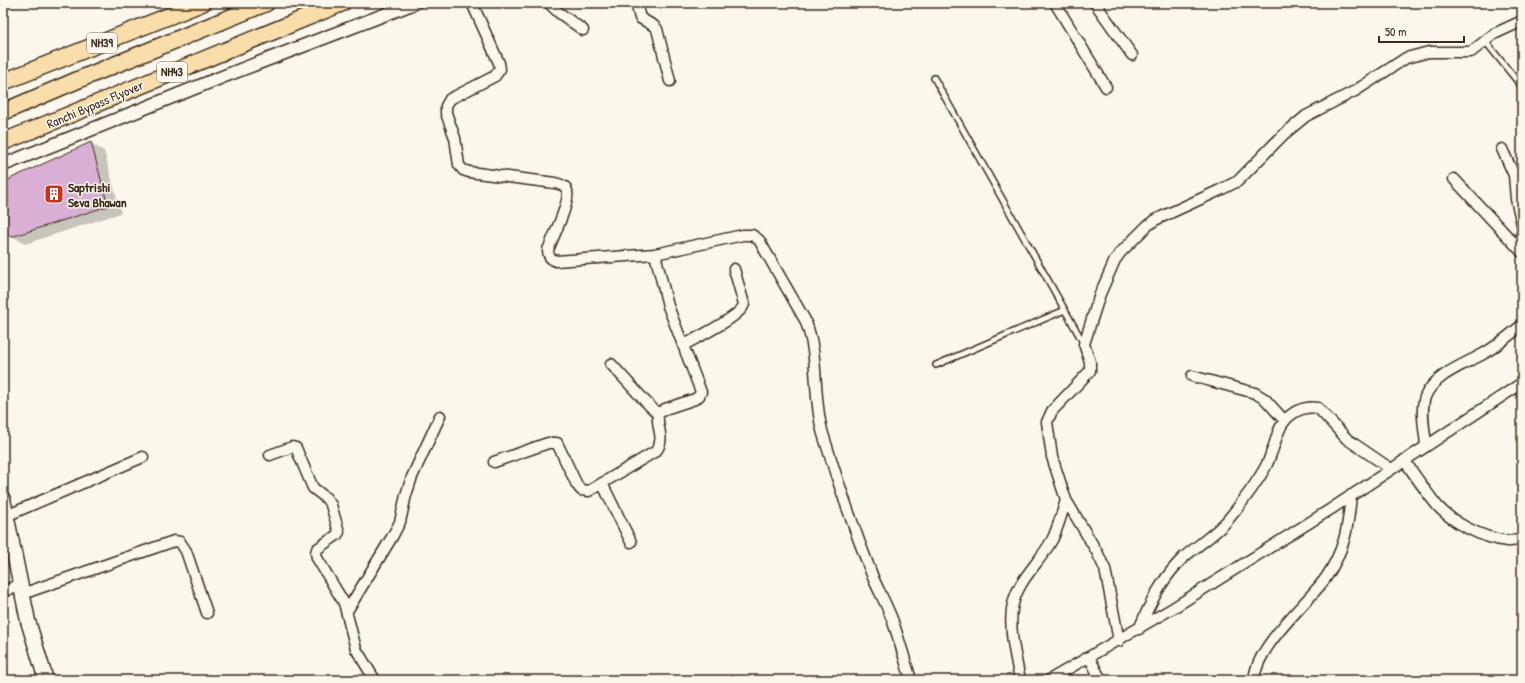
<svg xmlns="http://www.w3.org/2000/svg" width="1525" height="683" font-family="'Patrick Hand',sans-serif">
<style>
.shadow{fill:#0003}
.building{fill:#d9afd5;stroke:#3b2a1e}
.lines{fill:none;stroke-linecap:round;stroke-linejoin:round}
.service-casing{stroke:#3b2a1e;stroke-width:8}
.minor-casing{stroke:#3b2a1e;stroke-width:13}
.tertiary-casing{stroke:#3b2a1e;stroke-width:15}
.secondary-casing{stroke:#3b2a1e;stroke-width:17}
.trunk-casing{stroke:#3b2a1e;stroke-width:19}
.service{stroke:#fbf7ec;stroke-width:5}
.minor{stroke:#fbf7ec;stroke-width:10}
.tertiary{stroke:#fbf7ec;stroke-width:12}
.secondary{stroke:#fbf7ec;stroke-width:14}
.trunk{stroke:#f9deab;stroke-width:16}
.labels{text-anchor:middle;stroke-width:3;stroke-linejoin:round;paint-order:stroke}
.shield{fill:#fbf7ec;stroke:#75685c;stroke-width:1}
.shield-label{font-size:12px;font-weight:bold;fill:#3b2a1e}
.street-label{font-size:13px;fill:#3b2a1e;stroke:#fbf7ec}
.poi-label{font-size:13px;font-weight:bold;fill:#3b2a1e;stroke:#fbf7ec;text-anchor:start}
</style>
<rect width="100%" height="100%" fill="#fbf7ec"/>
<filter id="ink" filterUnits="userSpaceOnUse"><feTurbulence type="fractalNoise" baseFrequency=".025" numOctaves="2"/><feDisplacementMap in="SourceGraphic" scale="8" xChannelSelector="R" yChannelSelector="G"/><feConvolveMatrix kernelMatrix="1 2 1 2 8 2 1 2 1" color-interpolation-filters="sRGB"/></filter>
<g filter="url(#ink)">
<path class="shadow" d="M91,143L104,151L121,213L25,244L3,230V183Z"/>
<path class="building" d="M91,142L108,206L11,237L3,231V182Z"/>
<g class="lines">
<defs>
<path id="service" d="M1485,41L1522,87
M934,78L1084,344
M936,365L1065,310"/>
<path id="minor" d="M472,3L499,63L500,69L495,76L450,99L446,106V113L455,138L459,165L463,170L469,172L555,183C559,184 564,185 566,188C573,198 552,239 548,250C548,256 550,259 556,261L655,254L668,306L701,392L699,396L695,399L665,409L658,414C656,428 666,438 656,451L589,491L581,490L577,485L557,443H548L494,462
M549,3L558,12L583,30
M636,3L640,18L654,26L657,29L670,81
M1055,3L1106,87
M1095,3L1132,55
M1502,149L1514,175L1516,199L1522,224
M1454,179L1522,252
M1518,248L1522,233
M655,254L743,235H752L759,240L805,320C820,356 812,397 823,434C838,483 855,532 874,580C880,593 887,606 892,619C899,639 905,660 911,680
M684,345C696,338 742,316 744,304L734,269
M611,364L645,401L658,414
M1192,376L1255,393L1265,399L1284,420
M1426,446C1425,431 1420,411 1425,397C1434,375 1463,365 1483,354C1497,346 1510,335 1522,325
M270,455L292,447L296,448L313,488L326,498L331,505L339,532L337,535L317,549L316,553L317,558L344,603L356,649L375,680
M1404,460C1414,474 1424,489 1435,503C1450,522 1482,538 1507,541C1512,541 1517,540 1522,540
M602,483L631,542
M6,516L143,457
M3,592L20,584
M22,594L174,541L180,542L186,551L207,613
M347,611L392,537L400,522L406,495L412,477L440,416
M1139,629C1150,603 1163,577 1184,557C1198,545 1214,535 1226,522C1239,507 1260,479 1268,462C1272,452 1275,443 1278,433C1284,416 1300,405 1318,408L1347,439L1391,469
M1119,641L1105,569L1097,552L1066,500L1052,457L1047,422L1052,411L1090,371V362L1084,344L1100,294L1115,260L1120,253L1147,226L1155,220L1218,191L1238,181L1283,135L1306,116L1355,91L1406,58L1429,52H1471L1494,34L1522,21
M1089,657L1101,680
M1020,680C1016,658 1009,632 1012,609C1016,581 1039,564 1052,540C1058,528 1062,513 1066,500
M1049,680L1173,608L1331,509L1522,383
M1254,680C1257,645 1304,607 1325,579C1345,550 1348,528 1351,495"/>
<path id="tertiary" d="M3,165L222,77L415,3"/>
<path id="secondary" d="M3,499L28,621L46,680"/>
<path id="trunk" d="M3,82L202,3
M3,112L80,79L266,3
M3,142L342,3"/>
</defs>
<use href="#service" class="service-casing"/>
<use href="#minor" class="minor-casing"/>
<use href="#tertiary" class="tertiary-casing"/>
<use href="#secondary" class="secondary-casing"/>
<use href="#trunk" class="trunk-casing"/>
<use href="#service" class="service"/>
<use href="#minor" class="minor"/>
<use href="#tertiary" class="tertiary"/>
<use href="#secondary" class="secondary"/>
<use href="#trunk" class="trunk"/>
</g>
</g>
<defs>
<symbol id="building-square" viewBox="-11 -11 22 22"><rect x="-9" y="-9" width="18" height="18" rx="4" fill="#c8321e" stroke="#fbf7ec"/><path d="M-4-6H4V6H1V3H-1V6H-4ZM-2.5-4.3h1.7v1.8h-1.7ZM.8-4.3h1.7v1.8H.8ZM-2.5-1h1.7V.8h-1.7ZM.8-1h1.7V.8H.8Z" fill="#fff"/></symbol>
</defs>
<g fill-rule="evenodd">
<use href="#building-square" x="43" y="183" width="22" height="22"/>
</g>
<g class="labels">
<g class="shield">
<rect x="87" y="33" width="30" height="20" rx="3"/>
<rect x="157" y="62" width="30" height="20" rx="3"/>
</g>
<g class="shield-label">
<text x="102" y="47">NH39</text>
<text x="172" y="76">NH43</text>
</g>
<g class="street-label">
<text transform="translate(95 104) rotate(-23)" y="5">Ranchi Bypass Flyover</text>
</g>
<g class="poi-label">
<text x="68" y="192">Saptrishi<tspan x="68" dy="15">Seva Bhawan</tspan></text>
</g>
</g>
<rect width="1525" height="683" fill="none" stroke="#fbf7ec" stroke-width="16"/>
<rect x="8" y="8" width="1509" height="667" fill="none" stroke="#3b2a1e" stroke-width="1.5" filter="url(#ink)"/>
<path d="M1379 36v6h85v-6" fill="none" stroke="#3b2a1e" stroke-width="2"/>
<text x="1385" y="36" font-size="12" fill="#3b2a1e" stroke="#fbf7ec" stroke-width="3" paint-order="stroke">50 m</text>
</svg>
